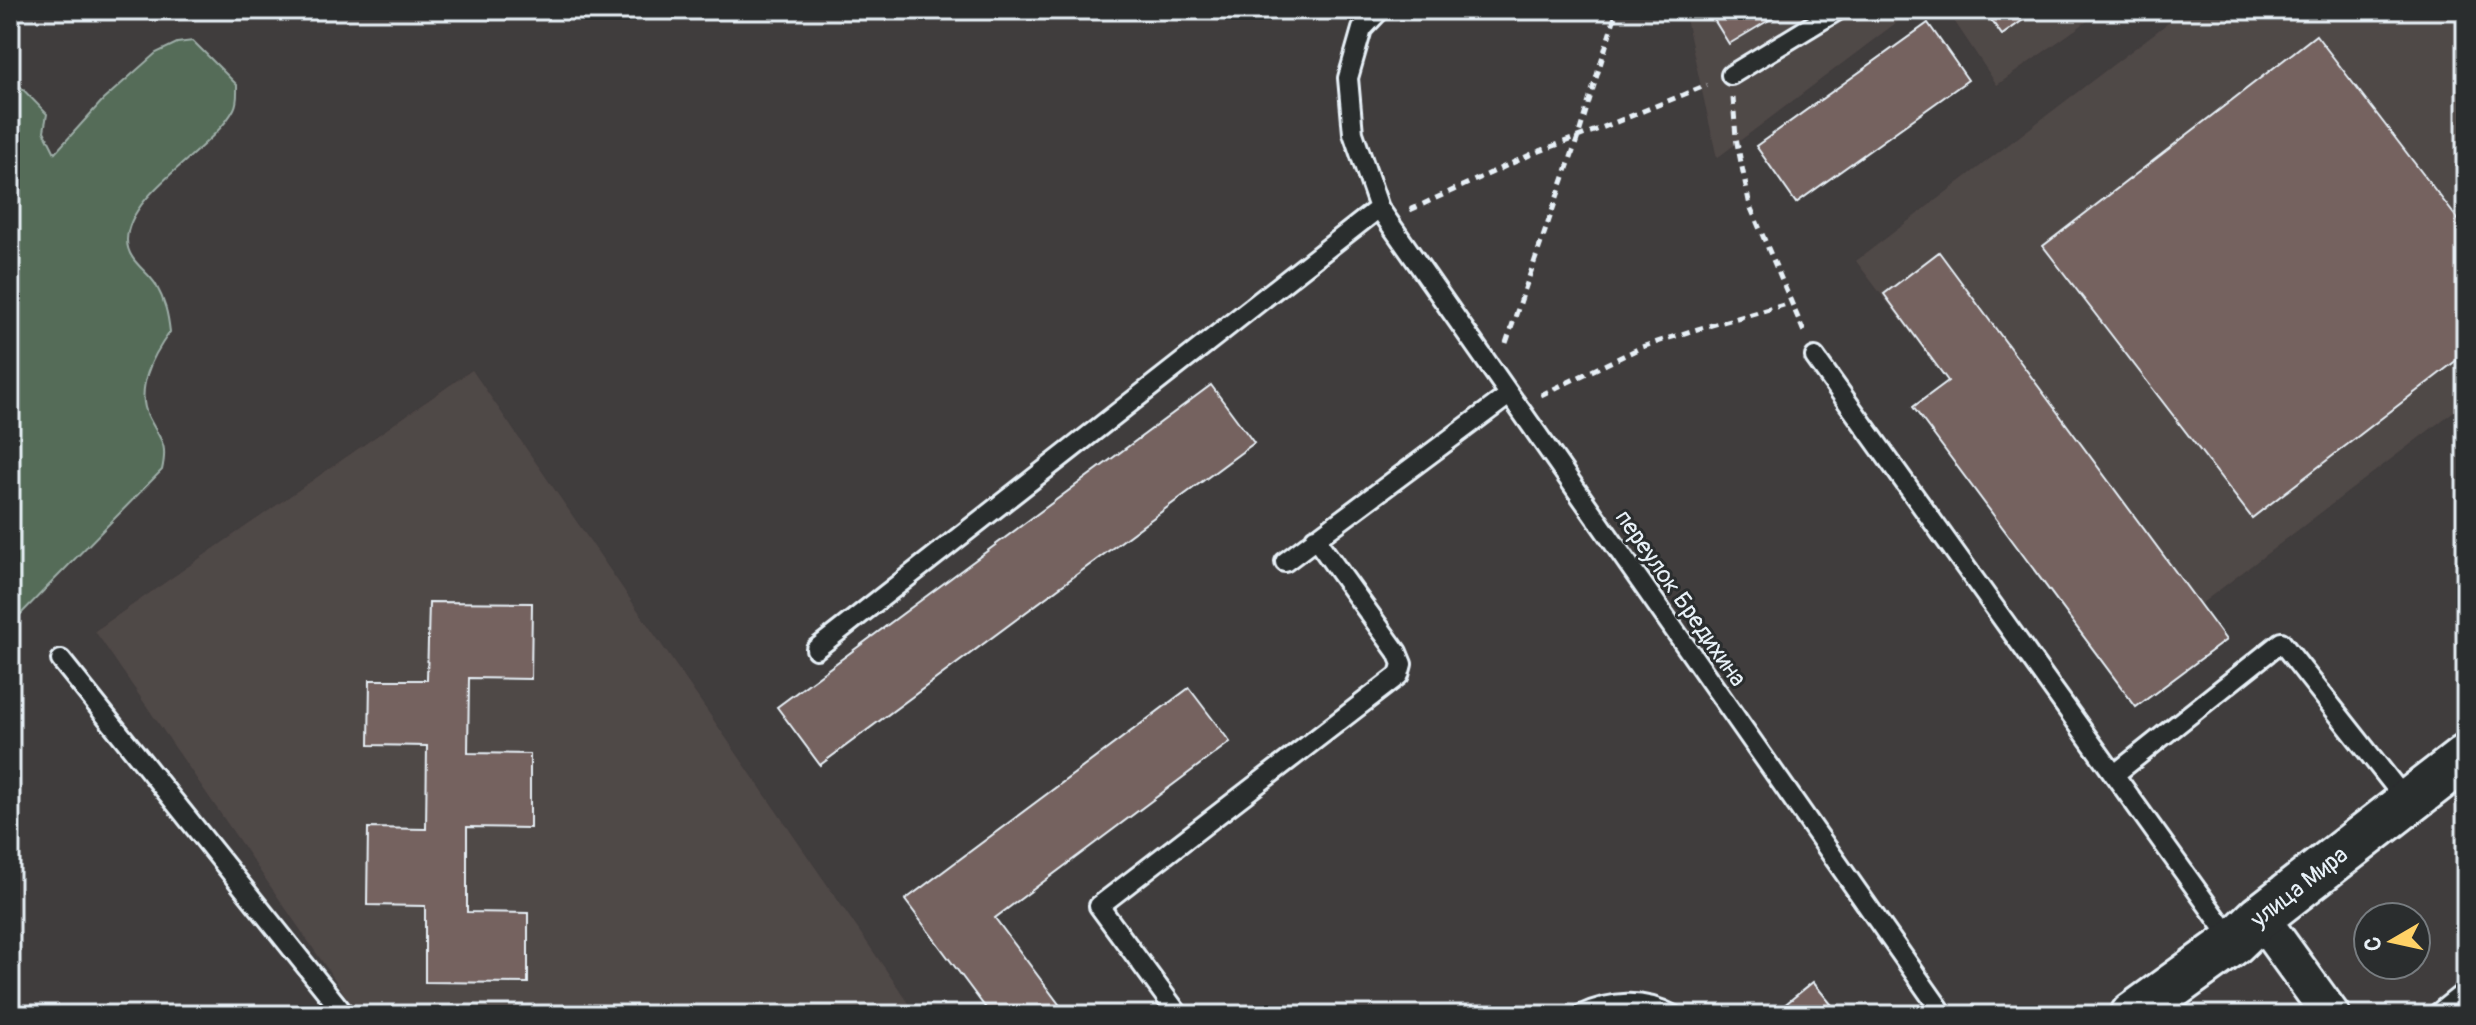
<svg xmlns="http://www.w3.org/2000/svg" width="2476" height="1025" font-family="Pangolin,sans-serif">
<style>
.built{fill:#504847}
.green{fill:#556c59;stroke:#9eaea8;stroke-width:2}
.building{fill:#74625f;stroke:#e8f1f8;stroke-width:2}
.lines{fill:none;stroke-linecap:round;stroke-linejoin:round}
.service-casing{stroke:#e8f1f8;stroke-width:24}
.minor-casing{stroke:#e8f1f8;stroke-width:42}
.secondary-casing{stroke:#e8f1f8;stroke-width:50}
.path{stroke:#e8f1f8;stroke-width:5;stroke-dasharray:8 6;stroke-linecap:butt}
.service{stroke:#2a2d2e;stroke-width:18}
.minor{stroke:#2a2d2e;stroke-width:36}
.secondary{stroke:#2a2d2e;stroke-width:44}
.labels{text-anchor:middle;stroke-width:6;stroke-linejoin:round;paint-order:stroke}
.street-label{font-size:24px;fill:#e8f1f8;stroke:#2a2d2e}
</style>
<rect width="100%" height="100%" fill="#403d3d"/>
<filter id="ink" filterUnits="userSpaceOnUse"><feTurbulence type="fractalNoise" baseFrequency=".0125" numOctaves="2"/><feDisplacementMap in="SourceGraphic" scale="16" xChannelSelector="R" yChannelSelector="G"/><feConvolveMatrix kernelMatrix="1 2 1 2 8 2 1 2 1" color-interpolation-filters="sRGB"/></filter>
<g filter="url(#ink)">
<path class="built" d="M1684,10H1913L1717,158Z
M1947,10H2103L1997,85Z
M2185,10H2466V402L2147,645L1856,261Z
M472,370L917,1015H359L95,631Z"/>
<path class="green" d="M193,41L237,85C237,93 238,102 234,109C213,150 128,192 127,240C127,261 147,270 156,285C165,301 168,314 170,332C153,355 134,390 149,418C161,441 168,443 162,470L10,625V76L47,114L44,131L55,153L103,100L156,53L177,43Z"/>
<path class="building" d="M1708,10H1786L1729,44Z
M1984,10H2037L2002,35Z
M1928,23L1968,80L1796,203L1756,146Z
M2316,35L2466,230V353L2252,518L2043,246Z
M1939,252L2226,640L2136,707L1913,407L1948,381L1884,294Z
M1211,385L1254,443L820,765L777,707Z
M429,602L532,603L531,679L469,678L468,753L530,754V828L467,827V912L528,913V983L425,982V906L367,905L368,828L426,829L427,746L369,745L370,680H427Z
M1189,688L1230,742L995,918L1067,1015H991L905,900Z
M1813,982L1840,1015H1772Z"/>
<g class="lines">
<defs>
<path id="service" d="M1380,10L1362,29L1348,78L1353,133L1379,208L1944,1015
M1731,75L1838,10
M1815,357L2234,942
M1285,562L1509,395
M816,649L1379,208
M61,660L345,1015
M2115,774L2281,642L2408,803
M1179,1015L1099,906L1399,675L1402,664L1397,652L1315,538
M1581,1015C1611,1001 1643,999 1672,1015
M2436,1015L2466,991"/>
<path id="minor" d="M2260,917L2331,1015"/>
<g id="secondary">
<path id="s1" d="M2133,1015L2234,942L2260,917L2466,757"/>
</g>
</defs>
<use href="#service" class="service-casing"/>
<use href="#minor" class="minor-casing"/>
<use href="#secondary" class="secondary-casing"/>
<path class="path" d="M1733,98L1736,138L1750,206L1804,332
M1410,210L1532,154L1599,129L1707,85
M1506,343L1578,137L1617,10
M1541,395L1642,347L1694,330L1791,303"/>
<use href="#service" class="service"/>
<use href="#minor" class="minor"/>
<use href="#secondary" class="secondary"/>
</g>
</g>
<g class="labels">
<g class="street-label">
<text transform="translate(1681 598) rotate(55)" y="8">переулок Бредихина</text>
<text dy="8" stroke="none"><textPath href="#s1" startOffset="210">улица Мира</textPath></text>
</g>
</g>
<rect width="2476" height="1025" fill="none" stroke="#2a2d2e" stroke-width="40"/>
<rect x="20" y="20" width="2436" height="985" fill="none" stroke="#e8f1f8" stroke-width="3" filter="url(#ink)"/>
<g transform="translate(2392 941) rotate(261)"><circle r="38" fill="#2a2d2e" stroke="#767b7f" stroke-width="2"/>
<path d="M0-6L14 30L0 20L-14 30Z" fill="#ffd166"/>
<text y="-12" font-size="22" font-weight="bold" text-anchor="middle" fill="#e8f1f8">С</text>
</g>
</svg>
